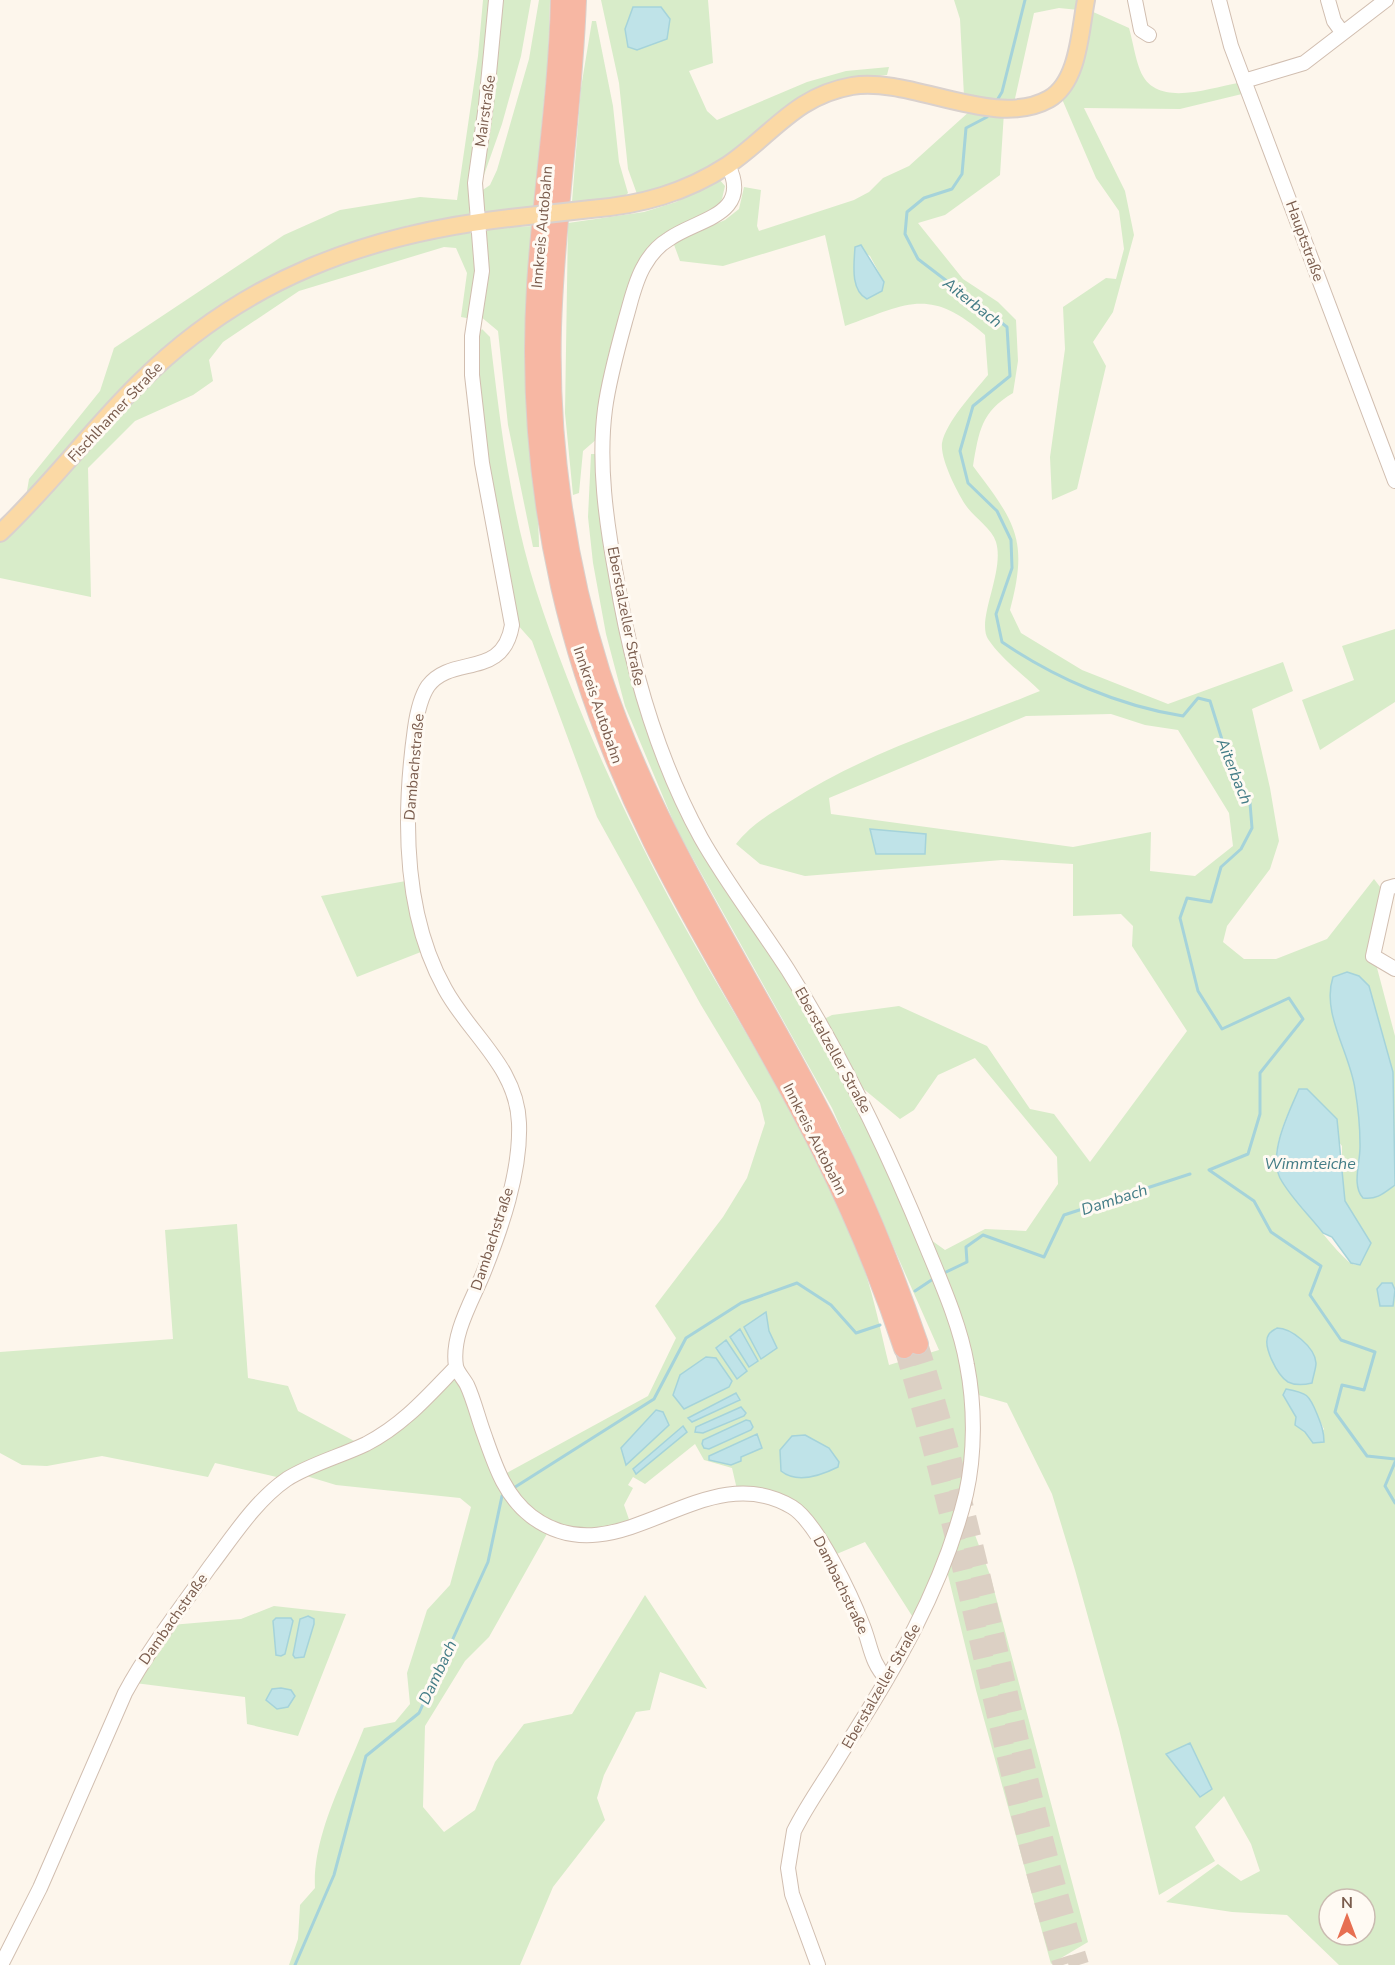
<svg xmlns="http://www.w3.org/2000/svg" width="1395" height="1965" font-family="'Nunito Sans',sans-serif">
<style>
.green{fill:#d8ecc9;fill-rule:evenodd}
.water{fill:#bfe3e8;stroke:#a5d3da;stroke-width:1.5}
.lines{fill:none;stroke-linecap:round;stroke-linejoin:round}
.stream{stroke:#a5d3da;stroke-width:3}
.highway-tunnel{stroke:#dcd0c4;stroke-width:20;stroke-dasharray:20 10;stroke-linecap:butt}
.minor-casing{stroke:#d1beb0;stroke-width:16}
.major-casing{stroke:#dad1cd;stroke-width:20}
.highway-casing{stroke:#dad1cd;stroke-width:22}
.minor{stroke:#fff;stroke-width:14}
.major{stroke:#fbd9a5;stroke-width:16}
.highway{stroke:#f7b7a3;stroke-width:20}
.major-bridge-casing{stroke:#dad1cd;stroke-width:20;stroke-linecap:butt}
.major-bridge{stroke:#fbd9a5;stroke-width:16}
.labels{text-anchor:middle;stroke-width:6;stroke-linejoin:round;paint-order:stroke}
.street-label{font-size:15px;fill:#7a5c4d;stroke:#fffaf3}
.water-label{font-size:16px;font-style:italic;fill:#437c86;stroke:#fffaf3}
</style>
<rect width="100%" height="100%" fill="#fdf6ec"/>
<path class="green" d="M483,0H494L469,215L406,226L333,252L216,313L25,503L29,479L100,391L114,348L284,235L340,210L420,197L457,200L478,56Z
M499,0H531L521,56L502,124L484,175L480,174Z
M539,0H550L548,58L534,206L484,212L480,207L477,194L490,185L497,170L529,59Z
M601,0H708L713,63L689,71L707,111L717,120L807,82L846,71L889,67L887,75C836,78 805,87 767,122C754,134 741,150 726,159C699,176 669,185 637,194L628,169L619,83Z
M954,0H1081L1079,10L1059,8L1034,13L1014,103L964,96L960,19Z
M1091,11L1129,28C1133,42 1135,57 1140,70C1155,109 1208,88 1238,83L1242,94L1180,109L1084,108L1125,191L1134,235L1113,312L1093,342L1106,366L1077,489L1052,500L1050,457L1065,349L1063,307L1106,278L1116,279L1124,249L1119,211L1096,178L1062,99L1074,82Z
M592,21H596L613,106L619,162L628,193L624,197L572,202L581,88Z
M971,110L1004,112L1000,175L945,215L918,223L963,279L998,302L1016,320L1018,361L1013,393C981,412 979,431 973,466C1015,522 1029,539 1010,610L1021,633L1082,670L1168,704L1283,662L1293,691L1252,709L1270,788L1279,841L1270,869L1227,926L1223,942L1244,959H1276L1327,939L1374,879L1384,892L1376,964L1395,1036V1965H1339L1287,1915L1232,1912L1166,1902L1218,1864L1241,1881L1260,1871L1251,1844L1224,1796L1195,1827L1215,1861L1159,1895L1119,1729L1075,1570L1052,1494L1007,1403L975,1394L966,1338L931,1240L945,1250L985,1229L1026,1231L1058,1184L1057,1157L975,1058L938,1075L914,1110L900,1119L854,1081L822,1020L832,1015L899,1006L987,1046L1030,1109L1054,1114L1090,1162L1187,1031L1132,946L1133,926L1121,914L1073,916V864L1002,860L805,876L760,864L736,844C751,825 768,815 789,802C866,752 955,726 1040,691C1023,674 1002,660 988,639C976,619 1005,572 996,542C992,529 975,518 967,507C958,494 940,459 942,443C946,422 974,392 988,375L985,335C929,286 907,304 845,326L825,235L723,266L680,261L673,242L725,220L739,209L744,187L761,190L757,226L759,231L854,200L869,192L883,178L909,166ZM855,247L870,256L884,282L867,299C850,290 854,264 855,247ZM1111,714L1145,725L1178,730L1229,813L1233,846L1195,876L1150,871L1151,832L1073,847L831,814L829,798L1026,716ZM870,829L925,834V854H876ZM1299,1089L1342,1146V1185L1345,1201L1370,1243L1360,1265C1357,1265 1354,1265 1351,1263C1338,1256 1277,1178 1276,1164C1275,1138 1289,1111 1299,1089ZM1286,1389L1317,1415L1324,1429L1313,1443L1305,1432L1295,1425L1296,1417L1283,1396ZM1329,1899H1365V1935H1329Z
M719,179L725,186L722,199L712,216L644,256L598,438L583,451L579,493L573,495L565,413L568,223L644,212L676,202Z
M532,226C525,300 525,373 529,446C532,480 539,513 539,547H533L508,425L498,331L480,316L484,229Z
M468,231L474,236L478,276L472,319L461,317L467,273L456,248L444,247L299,291L223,342L209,360L213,381L193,395L135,421L88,468L91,597L0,578V542L23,521L147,381L242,307L305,275L368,251Z
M482,329L490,337C500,422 510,508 536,590C572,702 625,818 682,922C743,1032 814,1139 860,1257C873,1292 880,1329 889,1365L939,1350L832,1108L677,830L625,706L606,634L593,563L588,517L591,454H599L628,663L716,873L753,931L784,973L815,1024L896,1182L950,1318L962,1360L967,1407L966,1460L957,1505L942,1557L914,1619L865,1542L825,1559C799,1510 794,1507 739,1498L732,1468L704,1460L695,1444L645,1484L633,1477L628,1485L633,1488L624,1505L633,1531L587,1542L548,1532L489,1637L465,1661L425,1726L423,1807L444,1832L475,1810L495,1762L524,1724L572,1714L645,1595L707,1689L660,1672L650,1710L636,1712L604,1775L597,1798L605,1820L553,1887L520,1965H289L298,1939L300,1905L315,1888C312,1836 345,1777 364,1728L395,1722L410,1704L407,1673L427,1610L450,1585L471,1507L460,1498L336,1485L303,1475L381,1438L461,1366L503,1475L648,1396L676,1338L655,1306L723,1217L747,1178L765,1123L760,1103L701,1005L597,817L532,641L516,623L488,478L479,404L478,335Z
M1395,629V702L1320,750L1302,700L1354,680L1342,646Z
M406,881L426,950L357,977L321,896Z
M237,1224L248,1378L288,1386L298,1411L358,1443L281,1478L215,1463L208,1477L102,1456L47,1466L22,1465L0,1453V1352L173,1339L165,1230Z
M966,1511L990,1575L1088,1942L1051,1964L976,1690L947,1571Z
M274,1606L346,1614L298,1736L247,1724L245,1697L135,1683L171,1625L241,1619Z"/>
<path class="water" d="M633,7H661L670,19L667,39L637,50L628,47L625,29Z
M861,245L884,282L882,291L867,299C850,290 854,264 855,247Z
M870,829L926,834L925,854H876Z
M1347,972L1359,976L1369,986L1393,1072L1395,1185C1384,1193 1377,1200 1363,1198C1351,1185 1361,1161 1360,1144C1360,1126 1358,1107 1355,1089C1350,1053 1321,1013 1333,977Z
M1299,1089H1307L1337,1119L1345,1201L1371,1243L1360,1265L1351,1263L1332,1237L1323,1233C1310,1216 1290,1197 1280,1178C1268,1153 1289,1112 1299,1089Z
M1382,1283H1392L1395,1290L1393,1306H1380L1377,1289Z
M766,1312L769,1331L777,1348L761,1359L744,1327Z
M1277,1328C1291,1328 1315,1347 1316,1363C1316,1369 1313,1376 1312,1383C1304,1385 1296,1386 1288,1382C1278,1376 1261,1345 1269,1334C1271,1331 1274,1330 1277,1328Z
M740,1329L758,1361L749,1367L730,1337Z
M726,1340L747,1371L737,1379L716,1348Z
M706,1357L716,1358L732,1381L729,1387L684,1409L673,1395L680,1375Z
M1286,1389C1307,1393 1309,1394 1317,1414C1321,1424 1324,1431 1324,1442L1313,1443L1305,1432L1295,1425L1296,1417L1283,1395Z
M736,1393L740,1400L692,1422L688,1418Z
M741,1407L746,1413L744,1416L703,1433L695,1432L696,1427Z
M656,1410L663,1412L669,1425L626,1465L621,1448Z
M746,1420L750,1421L753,1427L751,1430L709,1449L704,1448L702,1444L703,1440Z
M683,1426L687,1432L636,1474L633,1469Z
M757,1434L762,1448L741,1457V1461L731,1465L709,1460V1456Z
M805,1435L829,1448L839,1462L838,1467C822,1475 797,1484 781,1471L780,1450L792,1436Z
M308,1616L314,1619V1624L304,1657L295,1658L293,1655L300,1619Z
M276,1618H291L293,1621L285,1654L281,1656L276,1655L273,1621Z
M281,1688L291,1690L295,1696L288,1707L277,1709L266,1700L272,1689Z
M1190,1743L1212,1789L1200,1797L1166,1754Z"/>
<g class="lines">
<path class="stream" d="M996,102L1002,92L1025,0
M989,113L987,117L966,128L962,174L952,189L924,198L907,212L905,234L918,259L1007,327L1010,376L973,406L960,451L968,483L997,511L1011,540L1012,568L996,614L1002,642C1055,678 1119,706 1183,716L1198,698L1210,701L1233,775L1250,803L1252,828L1241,849L1221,867L1211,902L1187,898L1180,918L1198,991L1222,1029L1289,998L1303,1019L1260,1073V1114L1248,1154L1209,1170L1254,1201L1271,1232L1321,1266L1310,1295L1341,1340L1375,1352L1364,1390L1342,1385L1335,1412L1367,1456L1395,1459
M942,1274L967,1262L966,1247L983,1235L1044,1257L1064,1215L1190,1174
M915,1291L936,1277
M1395,1462L1385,1486L1395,1503
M512,1489L654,1399L686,1338L741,1303L797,1283L831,1305L856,1333L880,1325
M295,1965L334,1875L366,1756L419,1713L488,1562L502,1496"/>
<path class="highway-tunnel" d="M918,1344C983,1548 1015,1761 1079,1965
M904,1348C966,1552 1000,1762 1063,1965"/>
<defs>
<path id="minor" d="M496,0L486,105L475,183L482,271L472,336V375L482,463L512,625C503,680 452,654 428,686C420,698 417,714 415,728C403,814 402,912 445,989C470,1035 517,1067 519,1123C521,1172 501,1229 483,1274C472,1301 451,1335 456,1366C457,1372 464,1379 467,1385C474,1400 478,1418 484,1434C495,1465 504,1495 531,1516C618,1582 702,1453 792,1507C817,1522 852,1597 863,1626C871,1646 871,1663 887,1679
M1135,0L1141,30L1149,35
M1219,0L1231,46L1251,99L1395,481
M1328,0L1334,21L1342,32
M1244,81L1304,63L1386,0
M728,165C753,215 697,219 669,239C659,245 650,255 644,266C635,281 631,301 626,318C618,347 609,379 605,409C598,463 606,521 616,575C631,666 656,756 701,838C727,884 759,925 788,970C842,1056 886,1148 925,1243C941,1282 960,1324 967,1365C975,1406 975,1454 966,1494C943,1588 894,1671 842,1752C826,1779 808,1803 794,1831L788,1868L792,1894L818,1965
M1395,886L1388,888L1373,956L1395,969
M1,1965L40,1888L125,1693C149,1649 180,1609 209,1568C232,1538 255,1501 287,1479C311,1464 341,1456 366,1444C403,1425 428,1396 456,1367"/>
<path id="major" d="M591,209C641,205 685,193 728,165C772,135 795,96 852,86C911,76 994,130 1049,99C1079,82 1080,30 1086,0
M0,533C50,486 90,431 139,383C243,279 367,234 510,218"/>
<path id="highway" d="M561,0C559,95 543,191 537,286C531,386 539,488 561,586C581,674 613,760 653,841C705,946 769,1045 822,1150C854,1214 882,1281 904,1348
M576,0C572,110 554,218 551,328C548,444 565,563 600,673C650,827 740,960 814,1101C856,1179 889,1260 918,1344"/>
</defs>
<use href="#minor" class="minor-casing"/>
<use href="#major" class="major-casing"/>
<use href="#highway" class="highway-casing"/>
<use href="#minor" class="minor"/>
<use href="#major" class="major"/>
<use href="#highway" class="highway"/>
<defs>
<path id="major-bridge" d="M510,218L591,209"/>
</defs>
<use href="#major-bridge" class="major-bridge-casing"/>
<use href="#major-bridge" class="major-bridge"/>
</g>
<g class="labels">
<g class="street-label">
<text transform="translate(485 111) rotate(-82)" y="5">Mairstraße</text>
<text transform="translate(542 227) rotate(-85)" y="5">Innkreis Autobahn</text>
<text transform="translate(1305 241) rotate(70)" y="5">Hauptstraße</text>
<text transform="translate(115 412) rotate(-47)" y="5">Fischlhamer Straße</text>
<text transform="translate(626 616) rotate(79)" y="5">Eberstalzeller Straße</text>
<text transform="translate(598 705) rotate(71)" y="5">Innkreis Autobahn</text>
<text transform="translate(414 767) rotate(-85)" y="5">Dambachstraße</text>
<text transform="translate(833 1050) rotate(61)" y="5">Eberstalzeller Straße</text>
<text transform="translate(815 1139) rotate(63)" y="5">Innkreis Autobahn</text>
<text transform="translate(492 1239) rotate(-72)" y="5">Dambachstraße</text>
<text transform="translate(841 1585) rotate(64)" y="5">Dambachstraße</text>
<text transform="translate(173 1619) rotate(-55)" y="5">Dambachstraße</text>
<text transform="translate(881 1686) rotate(-60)" y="5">Eberstalzeller Straße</text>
</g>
<g class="water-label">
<text transform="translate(973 302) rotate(38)" y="6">Aiterbach</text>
<text transform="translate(1235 771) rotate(68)" y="6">Aiterbach</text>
<text x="1310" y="1169">Wimmteiche</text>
<text transform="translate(1114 1199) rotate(-18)" y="6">Dambach</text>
<text transform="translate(437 1672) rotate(-65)" y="6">Dambach</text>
</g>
</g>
<g transform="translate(1347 1917)"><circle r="28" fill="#fffaf3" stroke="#cabbb1" stroke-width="1.5"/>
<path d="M0-4.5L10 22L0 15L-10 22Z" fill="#e76f51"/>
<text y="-9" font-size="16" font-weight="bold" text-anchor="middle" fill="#7a5c4d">N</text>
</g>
</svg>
